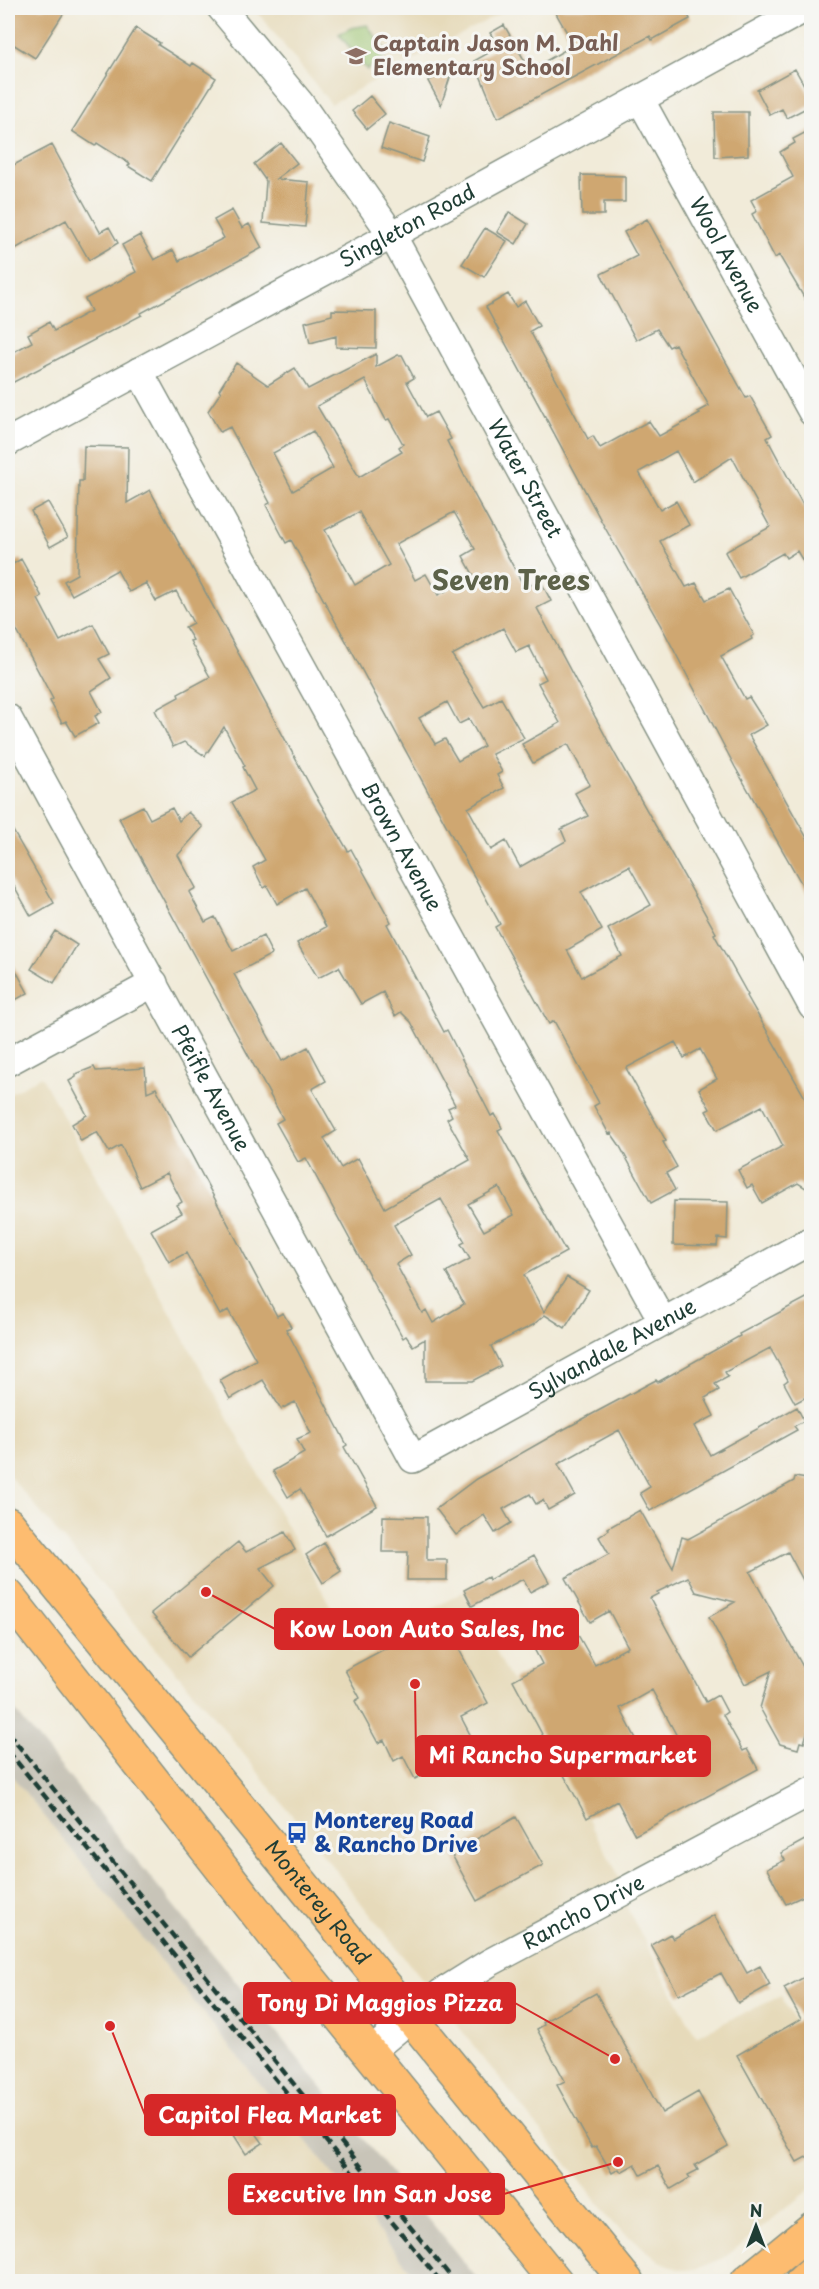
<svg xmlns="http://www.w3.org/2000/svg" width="819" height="2289" font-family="'Playpen Sans',sans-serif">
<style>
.built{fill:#e6daba}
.industrial{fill:#c8c4b8}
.green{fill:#9bc36f;stroke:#5d8052;stroke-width:1.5}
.building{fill:#cfa771;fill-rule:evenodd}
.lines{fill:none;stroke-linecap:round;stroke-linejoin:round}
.minor-casing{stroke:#889486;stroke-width:30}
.major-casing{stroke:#889486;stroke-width:36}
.highway-casing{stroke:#889486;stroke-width:36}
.minor{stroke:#fff;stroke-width:27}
.major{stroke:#fdbc6f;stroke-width:33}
.highway{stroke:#fdbc6f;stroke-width:33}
.rail{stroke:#1f3d34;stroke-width:4.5;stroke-dasharray:9 4.5;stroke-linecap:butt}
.labels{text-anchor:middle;stroke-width:6;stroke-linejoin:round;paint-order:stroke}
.education-label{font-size:21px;font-weight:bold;fill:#785e54;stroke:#f6f6f2;text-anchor:start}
.street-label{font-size:21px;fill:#1f3d34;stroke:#f6f6f2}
.transit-label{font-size:21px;font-weight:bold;fill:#164399;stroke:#f6f6f2;text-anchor:start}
.district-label{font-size:27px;font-weight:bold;fill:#5d6249;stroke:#f6f6f2}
.leader{fill:none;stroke:#d62828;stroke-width:2}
.callout-dot{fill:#d62828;stroke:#f6f6f2;stroke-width:2}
.callout{fill:#d62828;stroke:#d62828;stroke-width:2}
.callout-label{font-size:22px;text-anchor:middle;font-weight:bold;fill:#fff}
</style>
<rect width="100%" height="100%" fill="#f6f6f2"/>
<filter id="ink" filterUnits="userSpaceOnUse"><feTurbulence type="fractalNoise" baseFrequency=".0167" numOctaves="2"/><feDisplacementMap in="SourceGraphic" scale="12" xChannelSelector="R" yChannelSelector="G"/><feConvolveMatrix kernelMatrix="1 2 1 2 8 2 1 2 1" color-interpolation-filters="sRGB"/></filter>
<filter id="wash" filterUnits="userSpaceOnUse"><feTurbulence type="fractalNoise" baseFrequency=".008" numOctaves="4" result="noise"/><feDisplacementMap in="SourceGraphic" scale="24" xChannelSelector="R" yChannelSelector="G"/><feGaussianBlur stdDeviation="1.35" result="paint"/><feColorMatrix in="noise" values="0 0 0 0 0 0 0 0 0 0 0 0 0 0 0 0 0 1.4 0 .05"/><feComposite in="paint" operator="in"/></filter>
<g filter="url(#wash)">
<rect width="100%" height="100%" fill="#f1ebd9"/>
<path class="built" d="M254,8H510L331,104Z
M41,1076L355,1651L463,1592L619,1876L628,1910L696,2036L781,1996L811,2051V2188L724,2258L696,2269H678L660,2261L615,2225L220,1724L8,1474V1095Z
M8,1771L419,2281H8Z"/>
<path class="industrial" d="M8,1702L479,2281H419L8,1771Z"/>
<path class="green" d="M367,25L388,53L367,70L339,34L351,28Z"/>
<g id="blocks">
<path class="building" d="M8,8H67L35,58L8,41Z
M553,8H684L690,19L652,40L650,36L498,118L474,61L499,47L490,33L504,25L530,70L574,45Z
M136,28L160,43L158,45L191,66L193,63L216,78L152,181L128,166L130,164L97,143L95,146L72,131Z
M453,68L441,105L428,81Z
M795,69L812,99V105L787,118L782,109L770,115L757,90Z
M370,96L385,114L367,129L352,111Z
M714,112H748V155L715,157Z
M389,123L430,137L422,162L381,148Z
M812,129V311L779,255L775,258L752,214L757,211L751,200L793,177L780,152L795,143L793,139Z
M281,143L297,163L276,179L309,182L305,227L263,223L266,181L254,164Z
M52,145L100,232L109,227L118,243L89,260L66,220L8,253V168Z
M581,175L625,176V202H604V215H582Z
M232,210L242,228L249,224L262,248L141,313L142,315L8,385V355L32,342L28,334L49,322L54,331L91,311L85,299L136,272L122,245L140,235L154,260L173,250L179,261L224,238L214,220Z
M509,212L528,224L516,244L497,232Z
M647,219L746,398L750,396L772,435L767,438L812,522V576L797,551L786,558L783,553L739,578L725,552L770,527L732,457L693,482L676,451L639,472L660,510L676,501L689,525L660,541L686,587L696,583L706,600L729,589L754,635L751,637L752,639L721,656L745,699L749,697L767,725L749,735L812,847V902L735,767L665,633L604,526L486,307L508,294L516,307L525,301L539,326L530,331L588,439L593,436L600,448L649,421L659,436L700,414L698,412L709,406L675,344L669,347L657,329L636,340L601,274L637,256L624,232Z
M485,228L507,241L484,277L462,264Z
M332,310L376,311V348L336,347V336L310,343L305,322L332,315Z
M376,354V367L398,355H402L414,378L407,382L426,417L436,412L451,439L447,441L470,487L525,588L540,580L551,601L537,608L615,754L716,933L714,934L748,995L747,996L812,1110V1192L798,1183L762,1203L752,1185L747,1188L738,1170L783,1146L762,1106L717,1130L706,1111L710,1109L699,1089L717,1079L700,1049L684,1058L675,1042L626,1068L666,1141L663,1142L677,1167L666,1173L675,1190L651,1203L618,1143L611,1133L609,1134L594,1106L599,1103L554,1021L549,1024L495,927L500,924L291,540L286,543L266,505L270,503L230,427L220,432L208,411L221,392L219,390L236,363L268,385L295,368L308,389ZM365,380L386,420L389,419L403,444L399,447L402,452L359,477L317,406ZM313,431L333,468L293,491L273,453ZM359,512L389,565L355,585L325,530ZM454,512L475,549L463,556L474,576L438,595L426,574L415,580L396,544ZM503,628L516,652L529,646L546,679L538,683L560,723L522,744L533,763L568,744L590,785L575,793L588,816L561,829L566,841L520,867L506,841L491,850L468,808L504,788L497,775L502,772L492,754L524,738L501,698L484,707L452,655ZM447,702L459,724L469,719L484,746L458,761L445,739L435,744L419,718ZM629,866L651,905L608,929L622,956L582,977L567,950L602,930L581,892Z
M84,446L128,447L127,503L150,490L313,791L348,851L351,849L391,922L387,924L444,1032L447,1030L491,1116L495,1114L502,1128L498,1130L566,1252L524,1275L544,1312L567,1277L589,1290L565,1328L545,1315L533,1325L491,1346L501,1366L472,1381H425V1339L413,1346L406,1336L403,1338L306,1158L298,1162L276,1123L283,1119L119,818L143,806L150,819L172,808L179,821L188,812L203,827L178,855L196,888L189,892L205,922L215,917L233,951L263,936L272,954L234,974L282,1061L308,1047L326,1081L312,1089L336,1131L324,1138L341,1168L358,1158L385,1208L470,1160L447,1119L452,1116L448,1108L455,1105L411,1022L401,1012L395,1016L383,992L361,1004L339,967L318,978L297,943L326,927L305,888L277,904L267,886L264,888L261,883L253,867L265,860L232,802L255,790L243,767L245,766L224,727L205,756L184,742L173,747L155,710L179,697L178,694L210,677L190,641L193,640L185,627L193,623L176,591L156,601L146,583L129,592L117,570L72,595L64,581L77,574L79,481H83ZM499,1187L514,1215L484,1231L468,1204ZM441,1199L465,1242L461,1244L470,1259L446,1272L464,1304L433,1323L426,1310L422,1313L396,1264L411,1255L394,1225Z
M48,502L68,537L50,547L31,511Z
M21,559L42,597L38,599L60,641L93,624L109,654L99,659L111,678L91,691L102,712L95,716L99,723L75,736L66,721L62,723L50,701L53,699L8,614V567Z
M8,822L54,903L31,916L8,875Z
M55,931L77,945L54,983L31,969Z
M8,956L28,993L8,1004Z
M94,1067L96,1071L145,1068L147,1092L156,1088L277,1316L283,1313L291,1327L286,1329L347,1445L344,1447L377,1506L326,1536L300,1489L288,1497L273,1471L304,1453L297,1439L311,1433L295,1402L281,1409L263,1380L230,1399L220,1380L256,1360L228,1310L220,1315L186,1253L169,1262L151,1230L182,1213L177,1205L182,1202L167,1173L140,1187L121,1145L109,1152L97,1132L81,1141L72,1124L87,1115L69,1081L76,1077V1074Z
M674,1201L728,1202L727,1239L718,1238L717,1246L673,1245Z
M812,1295V1394L795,1403L784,1383L788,1380L770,1348L725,1372L728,1377L715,1384L719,1390L705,1398L714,1416L694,1426L710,1455L797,1407L804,1421L794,1426L797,1430L650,1511L640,1493L650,1487L619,1430L558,1464L575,1495L548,1510L543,1500L536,1504L530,1494L503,1509L511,1523L495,1533L484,1515L456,1535L436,1509L476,1479L557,1433L656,1380L658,1382L740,1336L739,1334Z
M795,1477L812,1480V1597L788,1552L750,1572L812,1683V1716L804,1743L800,1742L798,1749L780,1744L760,1708L771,1671L745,1684L709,1617L735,1602L696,1592L688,1577L657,1592L658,1594L650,1598L706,1702L718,1695L727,1712L723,1715L743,1751L747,1749L758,1769L635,1835L617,1801L587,1818L513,1680L542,1664L530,1641L569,1619L595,1665L628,1647L609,1611L590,1622L565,1578L609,1554L599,1537L609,1530L608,1528L640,1510L673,1568L682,1537L688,1539L794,1481ZM652,1690L685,1751L652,1769L620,1708Z
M383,1516L427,1517V1560H447V1580H407L408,1552H382Z
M285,1532L295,1550L260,1568L274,1586L188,1657L151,1613L238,1542L246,1552Z
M324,1543L341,1571L323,1583L306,1555Z
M534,1555L549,1582L530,1592L523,1579L472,1606L464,1590L488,1577L489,1580Z
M442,1618L488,1703L461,1717L476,1746L415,1779L403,1756L394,1761L384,1740L378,1743L355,1701L360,1698L345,1670Z
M516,1817L543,1865L477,1901L451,1853Z
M812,1836V1892L786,1904L767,1869L785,1860L781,1853Z
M714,1915L747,1973L760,1966L770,1985L738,2003L721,1973L679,1995L651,1945L670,1934L673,1939Z
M812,1973V2154L797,2162L737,2055L801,2019L784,1988Z
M596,1993L662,2113L698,2092L728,2146L695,2165L698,2170L688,2175L690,2178L671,2189L658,2166L641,2175L635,2164L621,2172L619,2169L612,2173L596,2146L592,2148L557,2085L565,2081L537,2029L544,2025L543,2022Z
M248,2122L263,2143L246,2154L232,2132Z"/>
</g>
</g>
<g filter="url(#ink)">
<use href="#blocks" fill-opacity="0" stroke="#889486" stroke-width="1.5"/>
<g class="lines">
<defs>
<g id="minor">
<path id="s1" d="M221,8L300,103L392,235L812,1006"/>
<path id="s2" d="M640,99L812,412"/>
<path id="s3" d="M139,371L663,1322"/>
<path id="s4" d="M8,442L392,235L806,8"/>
<path id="s5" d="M8,718L413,1459L812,1240"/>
<path d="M8,1062L154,983"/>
<path id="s6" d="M370,2052L441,1993L489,1963L812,1791"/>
</g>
<g id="major">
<path id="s7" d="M8,1524L627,2282"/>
<path d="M8,1596L274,1935L556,2282"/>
</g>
<path id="highway" d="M747,2282L812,2229
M802,2282L812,2273"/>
</defs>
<use href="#minor" class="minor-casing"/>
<use href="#major" class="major-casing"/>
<use href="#highway" class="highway-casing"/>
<use href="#minor" class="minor"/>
<use href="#major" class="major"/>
<use href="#highway" class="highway"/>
<path class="rail" d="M8,1733L455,2282
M8,1751L441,2282"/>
</g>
</g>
<defs>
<symbol id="school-bare" viewBox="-9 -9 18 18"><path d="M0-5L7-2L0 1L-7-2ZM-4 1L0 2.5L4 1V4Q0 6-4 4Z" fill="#8d6e63" stroke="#f6f6f2" stroke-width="2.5" paint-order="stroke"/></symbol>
<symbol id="bus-bare" viewBox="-9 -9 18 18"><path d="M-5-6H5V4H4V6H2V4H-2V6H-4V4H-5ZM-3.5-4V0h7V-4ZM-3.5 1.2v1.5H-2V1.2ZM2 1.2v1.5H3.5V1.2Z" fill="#1a4fb4" stroke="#f6f6f2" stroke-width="2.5" paint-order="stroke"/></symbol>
</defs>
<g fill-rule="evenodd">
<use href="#school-bare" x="341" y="41" width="30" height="30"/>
<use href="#bus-bare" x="282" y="1818" width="30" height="30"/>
</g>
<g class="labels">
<g class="education-label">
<text x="373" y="51">Captain Jason M. Dahl<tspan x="373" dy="24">Elementary School</tspan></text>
</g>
<g class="street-label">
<text dy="7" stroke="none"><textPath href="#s4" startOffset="454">Singleton Road</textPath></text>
<text dy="7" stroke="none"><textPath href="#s2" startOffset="178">Wool Avenue</textPath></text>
<text dy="7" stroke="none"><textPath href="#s1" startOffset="562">Water Street</textPath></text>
<text dy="7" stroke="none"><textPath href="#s3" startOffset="543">Brown Avenue</textPath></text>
<text dy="7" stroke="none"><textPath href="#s5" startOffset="422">Pfeifle Avenue</textPath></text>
<text dy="7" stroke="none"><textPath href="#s5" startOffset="1072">Sylvandale Avenue</textPath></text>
<text dy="7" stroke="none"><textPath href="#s7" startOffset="489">Monterey Road</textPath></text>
<text dy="7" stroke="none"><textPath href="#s6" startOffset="256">Rancho Drive</textPath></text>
</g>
<g class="transit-label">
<text x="314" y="1828">Monterey Road<tspan x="314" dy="24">&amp; Rancho Drive</tspan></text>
</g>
<g class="district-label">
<text x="511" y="590">Seven Trees</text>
</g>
</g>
<path class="leader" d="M206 1592L275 1629M415 1684L416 1756M615 2059L515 2003M110 2026L145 2115M618 2162L504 2194"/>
<g class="callout-dot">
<circle cx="206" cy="1592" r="6"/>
<circle cx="415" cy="1684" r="6"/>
<circle cx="615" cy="2059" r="6"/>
<circle cx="110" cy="2026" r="6"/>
<circle cx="618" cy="2162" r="6"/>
</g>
<g class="callout">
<rect x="275" y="1609" width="303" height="40" rx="6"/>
<rect x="416" y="1736" width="294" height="40" rx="6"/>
<rect x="244" y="1983" width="271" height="40" rx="6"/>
<rect x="145" y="2095" width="250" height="40" rx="6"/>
<rect x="229" y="2174" width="275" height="40" rx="6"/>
</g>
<g class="callout-label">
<text x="427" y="1637">Kow Loon Auto Sales, Inc</text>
<text x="563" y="1763">Mi Rancho Supermarket</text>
<text x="380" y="2011">Tony Di Maggios Pizza</text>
<text x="270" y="2123">Capitol Flea Market</text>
<text x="367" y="2202">Executive Inn San Jose</text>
</g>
<rect width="819" height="2289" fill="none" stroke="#f6f6f2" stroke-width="30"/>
<g transform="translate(756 2226)" stroke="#f6f6f2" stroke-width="4.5" paint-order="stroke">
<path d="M0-4.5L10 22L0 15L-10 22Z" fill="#1f3d34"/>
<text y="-9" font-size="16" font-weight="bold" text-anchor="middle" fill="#1f3d34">N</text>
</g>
</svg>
